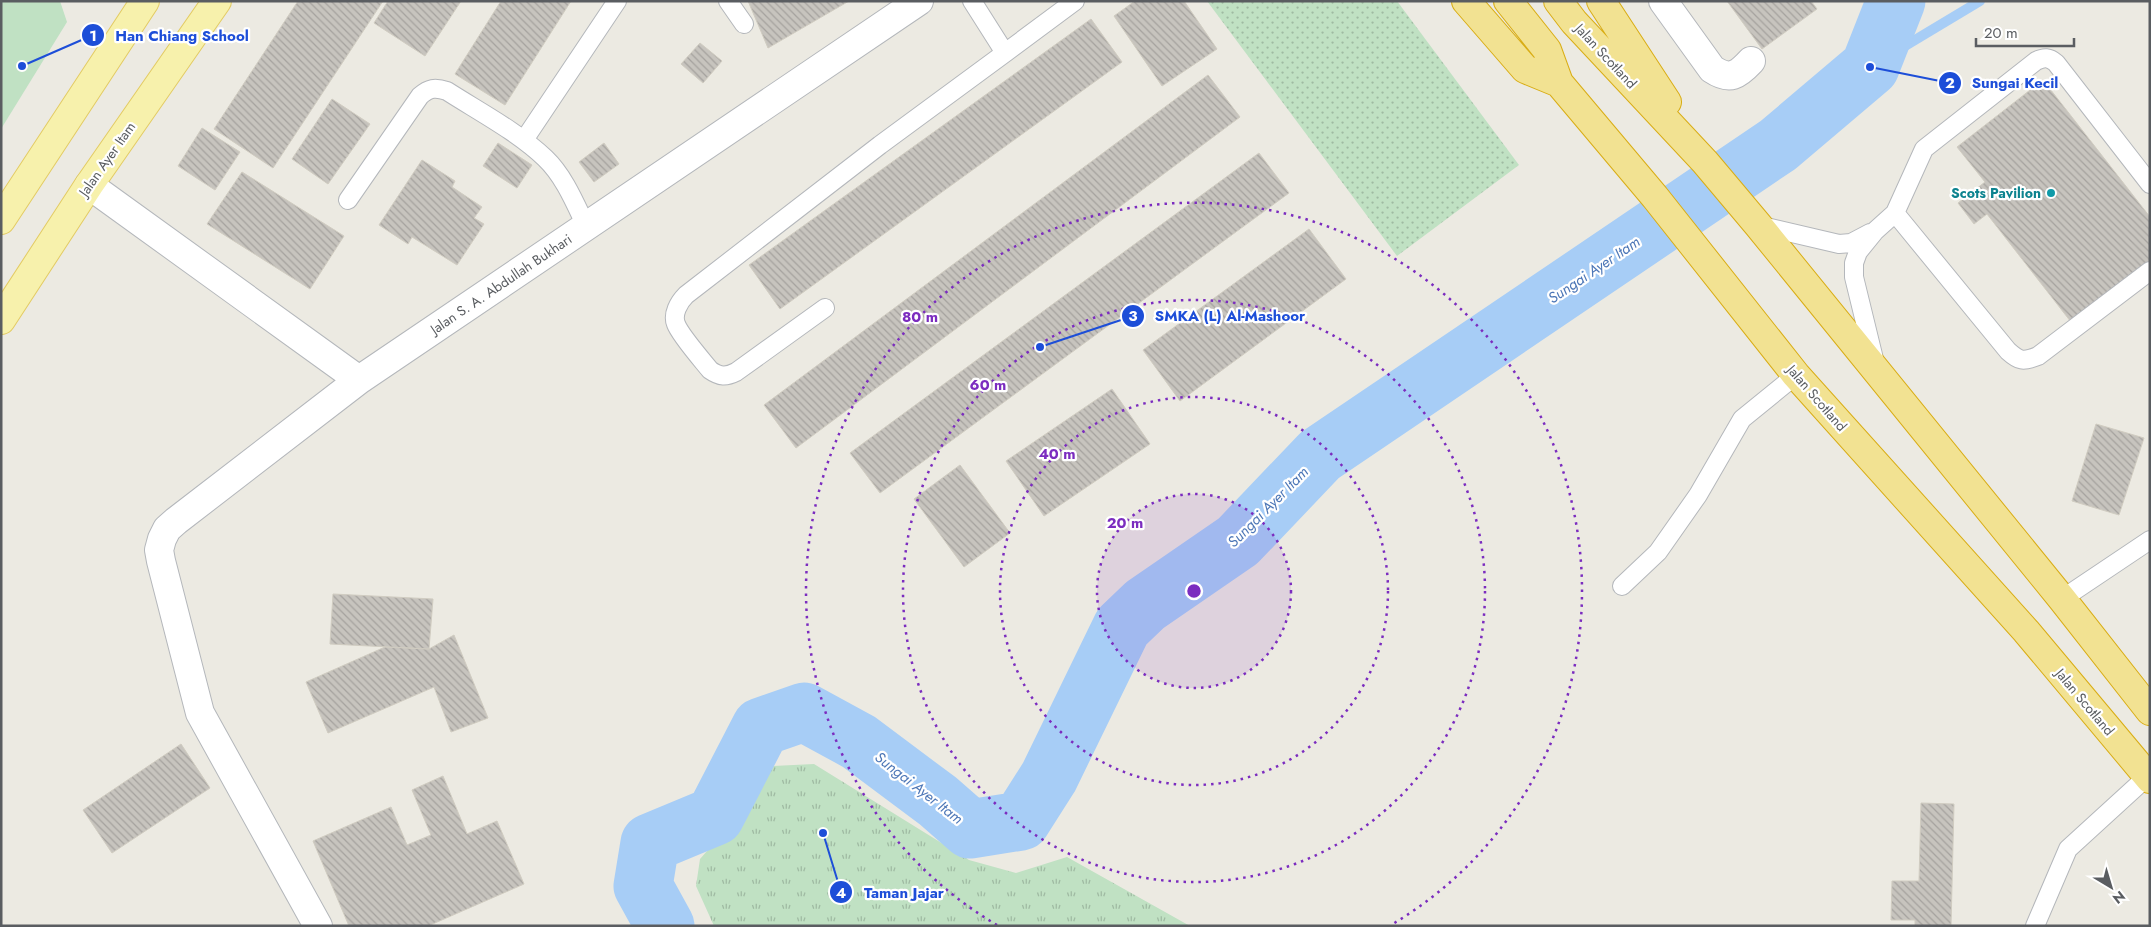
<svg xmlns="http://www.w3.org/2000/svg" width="2151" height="927" font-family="Jost,sans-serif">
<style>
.grass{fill:url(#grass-dots)}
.park{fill:url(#park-tufts)}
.garden{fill:#c0e1c3}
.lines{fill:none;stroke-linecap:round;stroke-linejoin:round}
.stream{stroke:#a7cdf6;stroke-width:10}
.river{stroke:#a7cdf6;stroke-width:59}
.building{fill:url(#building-back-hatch);stroke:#d0ccc1}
.lane-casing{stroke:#b4b7bb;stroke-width:20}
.street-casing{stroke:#b4b7bb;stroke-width:30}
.primary-casing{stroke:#e3cb63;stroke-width:30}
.highway-casing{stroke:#d9ad15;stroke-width:30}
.lane{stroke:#fff;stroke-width:18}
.street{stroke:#fff;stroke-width:28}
.primary{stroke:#f7f1ac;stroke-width:28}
.highway{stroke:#f2e292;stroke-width:28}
.ring{fill:none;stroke:#7b2cbf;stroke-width:2.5;stroke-dasharray:2.5 5}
.culture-dot{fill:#0f9aa8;stroke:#fff;stroke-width:2}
.labels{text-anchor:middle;stroke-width:4.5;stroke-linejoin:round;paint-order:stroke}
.street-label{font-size:14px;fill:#5a5d61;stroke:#fff}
.culture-label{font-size:14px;font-weight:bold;fill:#0d838f;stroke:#fff;text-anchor:end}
.water-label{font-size:15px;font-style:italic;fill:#4d77b7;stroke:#fff}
.centre{fill:#7b2cbf;stroke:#fff;stroke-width:2.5}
.ring-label{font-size:15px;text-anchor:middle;font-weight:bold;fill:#7b2cbf;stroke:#fff;stroke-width:4.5;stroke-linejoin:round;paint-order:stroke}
.leader{fill:none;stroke:#1d4ed8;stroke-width:2}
.callout-dot{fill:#1d4ed8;stroke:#fff;stroke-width:2}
.mark-label{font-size:15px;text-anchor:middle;font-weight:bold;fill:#fff}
.callout-label{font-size:15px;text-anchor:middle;font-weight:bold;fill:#1d4ed8;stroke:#fff;stroke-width:4.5;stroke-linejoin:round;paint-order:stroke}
</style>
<defs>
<pattern id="grass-dots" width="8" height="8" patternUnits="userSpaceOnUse" patternTransform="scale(1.25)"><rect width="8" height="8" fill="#c0e1c3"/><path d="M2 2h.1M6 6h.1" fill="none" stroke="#9fbaa2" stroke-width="1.8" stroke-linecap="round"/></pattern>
<pattern id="park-tufts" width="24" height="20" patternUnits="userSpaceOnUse" patternTransform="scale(1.25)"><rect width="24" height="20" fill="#c0e1c3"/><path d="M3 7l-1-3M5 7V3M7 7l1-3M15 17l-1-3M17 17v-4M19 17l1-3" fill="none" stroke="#9fbaa2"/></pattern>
<pattern id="building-back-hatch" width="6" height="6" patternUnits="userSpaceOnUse" patternTransform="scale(1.25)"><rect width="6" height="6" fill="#c7c4be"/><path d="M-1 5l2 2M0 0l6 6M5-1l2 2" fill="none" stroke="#a5a29e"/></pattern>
</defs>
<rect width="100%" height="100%" fill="#eceae2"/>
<path class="grass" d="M1207,1H1397L1519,165L1397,256Z"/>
<path class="park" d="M814,764L969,860L1016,873L1067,857L1190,926H714L696,886L700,859L744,809L773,766Z"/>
<path class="garden" d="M1,1H60L67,22L1,129Z"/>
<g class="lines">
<path class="stream" d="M1870,67L1980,1"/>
<path class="river" d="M665,926L643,886L650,843L715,816L761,727L804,712L859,742L938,801L970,829L1021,821L1049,777L1122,627L1145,605L1238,541L1320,455L1778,145L1870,67L1896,1"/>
</g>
<path class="building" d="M298,1H383L273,168L214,129Z
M388,1H461L425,56L374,23Z
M501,1H571L505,105L455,74Z
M748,1H849L768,48Z
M1135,1H1184L1217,49L1162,86L1114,16Z
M1727,1H1811L1817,9L1762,49Z
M1091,19L1122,62L780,309L749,265Z
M700,43L722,61L703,83L681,64Z
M1208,75L1240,117L796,448L764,405Z
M2043,80L2150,217V261L2071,322L1987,214L1974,224L1958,203L1985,182L1957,147Z
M332,99L370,124L328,184L292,159Z
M202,128L240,152L215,190L178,166Z
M498,143L532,165L517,188L483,166Z
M604,143L619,164L594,182L579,162Z
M1259,153L1289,193L880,493L850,453Z
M422,160L455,181L452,187L482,207L474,218L484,224L457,265L412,237L408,244L379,225Z
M242,172L344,236L310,289L207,224Z
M1309,229L1346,279L1180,401L1143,350Z
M1112,389L1150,444L1044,516L1006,461Z
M2096,424L2144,438L2119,515L2072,501Z
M960,465L1010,533L964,567L914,499Z
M333,594L433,599L429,649L330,644Z
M454,635L488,718L451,732L434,687L328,733L306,682L385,647L429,649Z
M181,744L210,788L112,853L83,810Z
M443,776L467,834L497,821L524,884L428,926H349L313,841L391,807L407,845L431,835L412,790Z
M1921,803L1954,804L1951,926H1915V920H1891L1892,881H1919Z"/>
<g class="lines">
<defs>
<path id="lane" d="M728,1L744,24
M1005,53L1075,1
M524,140L617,1
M348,200L420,96C429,88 435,87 447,91C478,111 518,132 545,158C564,176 575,203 586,226
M1895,213L2008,351C2019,361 2023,362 2038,356L2150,271
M1758,225L1839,244L1851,243L1870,233
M825,308L736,372C726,377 720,377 710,370C702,360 680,335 676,324C672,314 679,302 686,295L880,145L1005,53L972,1
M1875,363L1854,277V263L1858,252L1875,231L1895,213L1924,149L2036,61C2044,57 2049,57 2056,63L2150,184
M1622,586L1658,552L1698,495L1742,419L1796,375
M2062,599L2150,540
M2035,926L2068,849L2148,776"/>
<path id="street" d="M1663,1L1712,69C1730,81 1738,75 1751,61
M89,185L359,380L919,1
M318,926L200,713L161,561L159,550L162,539L167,529L176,521L359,380"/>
<path id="primary" d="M1,220L145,1
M1,320L89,185L217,1"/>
<path id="highway" d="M1466,1L1525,69L1559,83
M1508,1L1547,50L1559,83L1655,197L1796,375L2026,631L2150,779
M1558,1L1574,22L1705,162L1758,225L2062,599L2150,711
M1601,1L1667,102"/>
</defs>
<use href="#lane" class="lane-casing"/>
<use href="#street" class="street-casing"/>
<use href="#primary" class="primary-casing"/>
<use href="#highway" class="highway-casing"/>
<use href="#lane" class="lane"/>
<use href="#street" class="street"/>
<use href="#primary" class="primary"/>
<use href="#highway" class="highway"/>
</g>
<circle cx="1194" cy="591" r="97" fill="#7b2cbf" fill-opacity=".12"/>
<g class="ring">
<circle cx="1194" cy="591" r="97"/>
<circle cx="1194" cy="591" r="194"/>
<circle cx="1194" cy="591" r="291"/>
<path d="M997 925A388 388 0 1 1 1391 925"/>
</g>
<circle class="culture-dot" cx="2051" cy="193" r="5"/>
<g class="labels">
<g class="street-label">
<text transform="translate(1606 56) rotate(47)" y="5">Jalan Scotland</text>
<text transform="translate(107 159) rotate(-55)" y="5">Jalan Ayer Itam</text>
<text transform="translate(501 284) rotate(-34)" y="5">Jalan S. A. Abdullah Bukhari</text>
<text transform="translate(1817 398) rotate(49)" y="5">Jalan Scotland</text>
<text transform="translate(2085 702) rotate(50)" y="5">Jalan Scotland</text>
</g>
<g class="culture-label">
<text x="2041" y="198">Scots Pavilion</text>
</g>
<g class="water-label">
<text transform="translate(1594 270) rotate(-34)" y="5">Sungai Ayer Itam</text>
<text transform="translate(1268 507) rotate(-45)" y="5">Sungai Ayer Itam</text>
<text transform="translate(919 788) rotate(38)" y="5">Sungai Ayer Itam</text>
</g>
</g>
<circle cx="1194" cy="591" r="8" class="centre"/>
<g class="ring-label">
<text x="920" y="322">80 m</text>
<text x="988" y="390">60 m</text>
<text x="1057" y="459">40 m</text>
<text x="1125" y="528">20 m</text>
</g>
<path class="leader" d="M22 66L93 35M1870 67L1950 83M1040 347L1133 316M823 833L841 892"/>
<g class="callout-dot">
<circle cx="22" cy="66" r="5"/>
<circle cx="1870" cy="67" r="5"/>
<circle cx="1040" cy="347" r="5"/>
<circle cx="823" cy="833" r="5"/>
<circle cx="93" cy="35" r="12"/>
<circle cx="1950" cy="83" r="12"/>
<circle cx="1133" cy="316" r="12"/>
<circle cx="841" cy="892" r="12"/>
</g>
<g class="mark-label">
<text x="93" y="41">1</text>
<text x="1950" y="88">2</text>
<text x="1133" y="321">3</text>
<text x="841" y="898">4</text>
</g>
<g class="callout-label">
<text x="182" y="41">Han Chiang School</text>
<text x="2015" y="88">Sungai Kecil</text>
<text x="1230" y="321">SMKA (L) Al-Mashoor</text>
<text x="904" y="898">Taman Jajar</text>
</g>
<rect width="2151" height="927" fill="none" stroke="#5a5d61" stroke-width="5"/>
<g transform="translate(2111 887) rotate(142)" stroke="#ffffff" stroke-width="4" paint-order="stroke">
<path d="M0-4L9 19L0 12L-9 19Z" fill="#5a5d61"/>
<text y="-8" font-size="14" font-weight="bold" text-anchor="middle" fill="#5a5d61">N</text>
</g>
<path d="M1976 38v8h98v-8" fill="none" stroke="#5a5d61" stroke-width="2.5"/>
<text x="1984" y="38" font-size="15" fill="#5a5d61" stroke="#ffffff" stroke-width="4" paint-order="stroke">20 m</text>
</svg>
